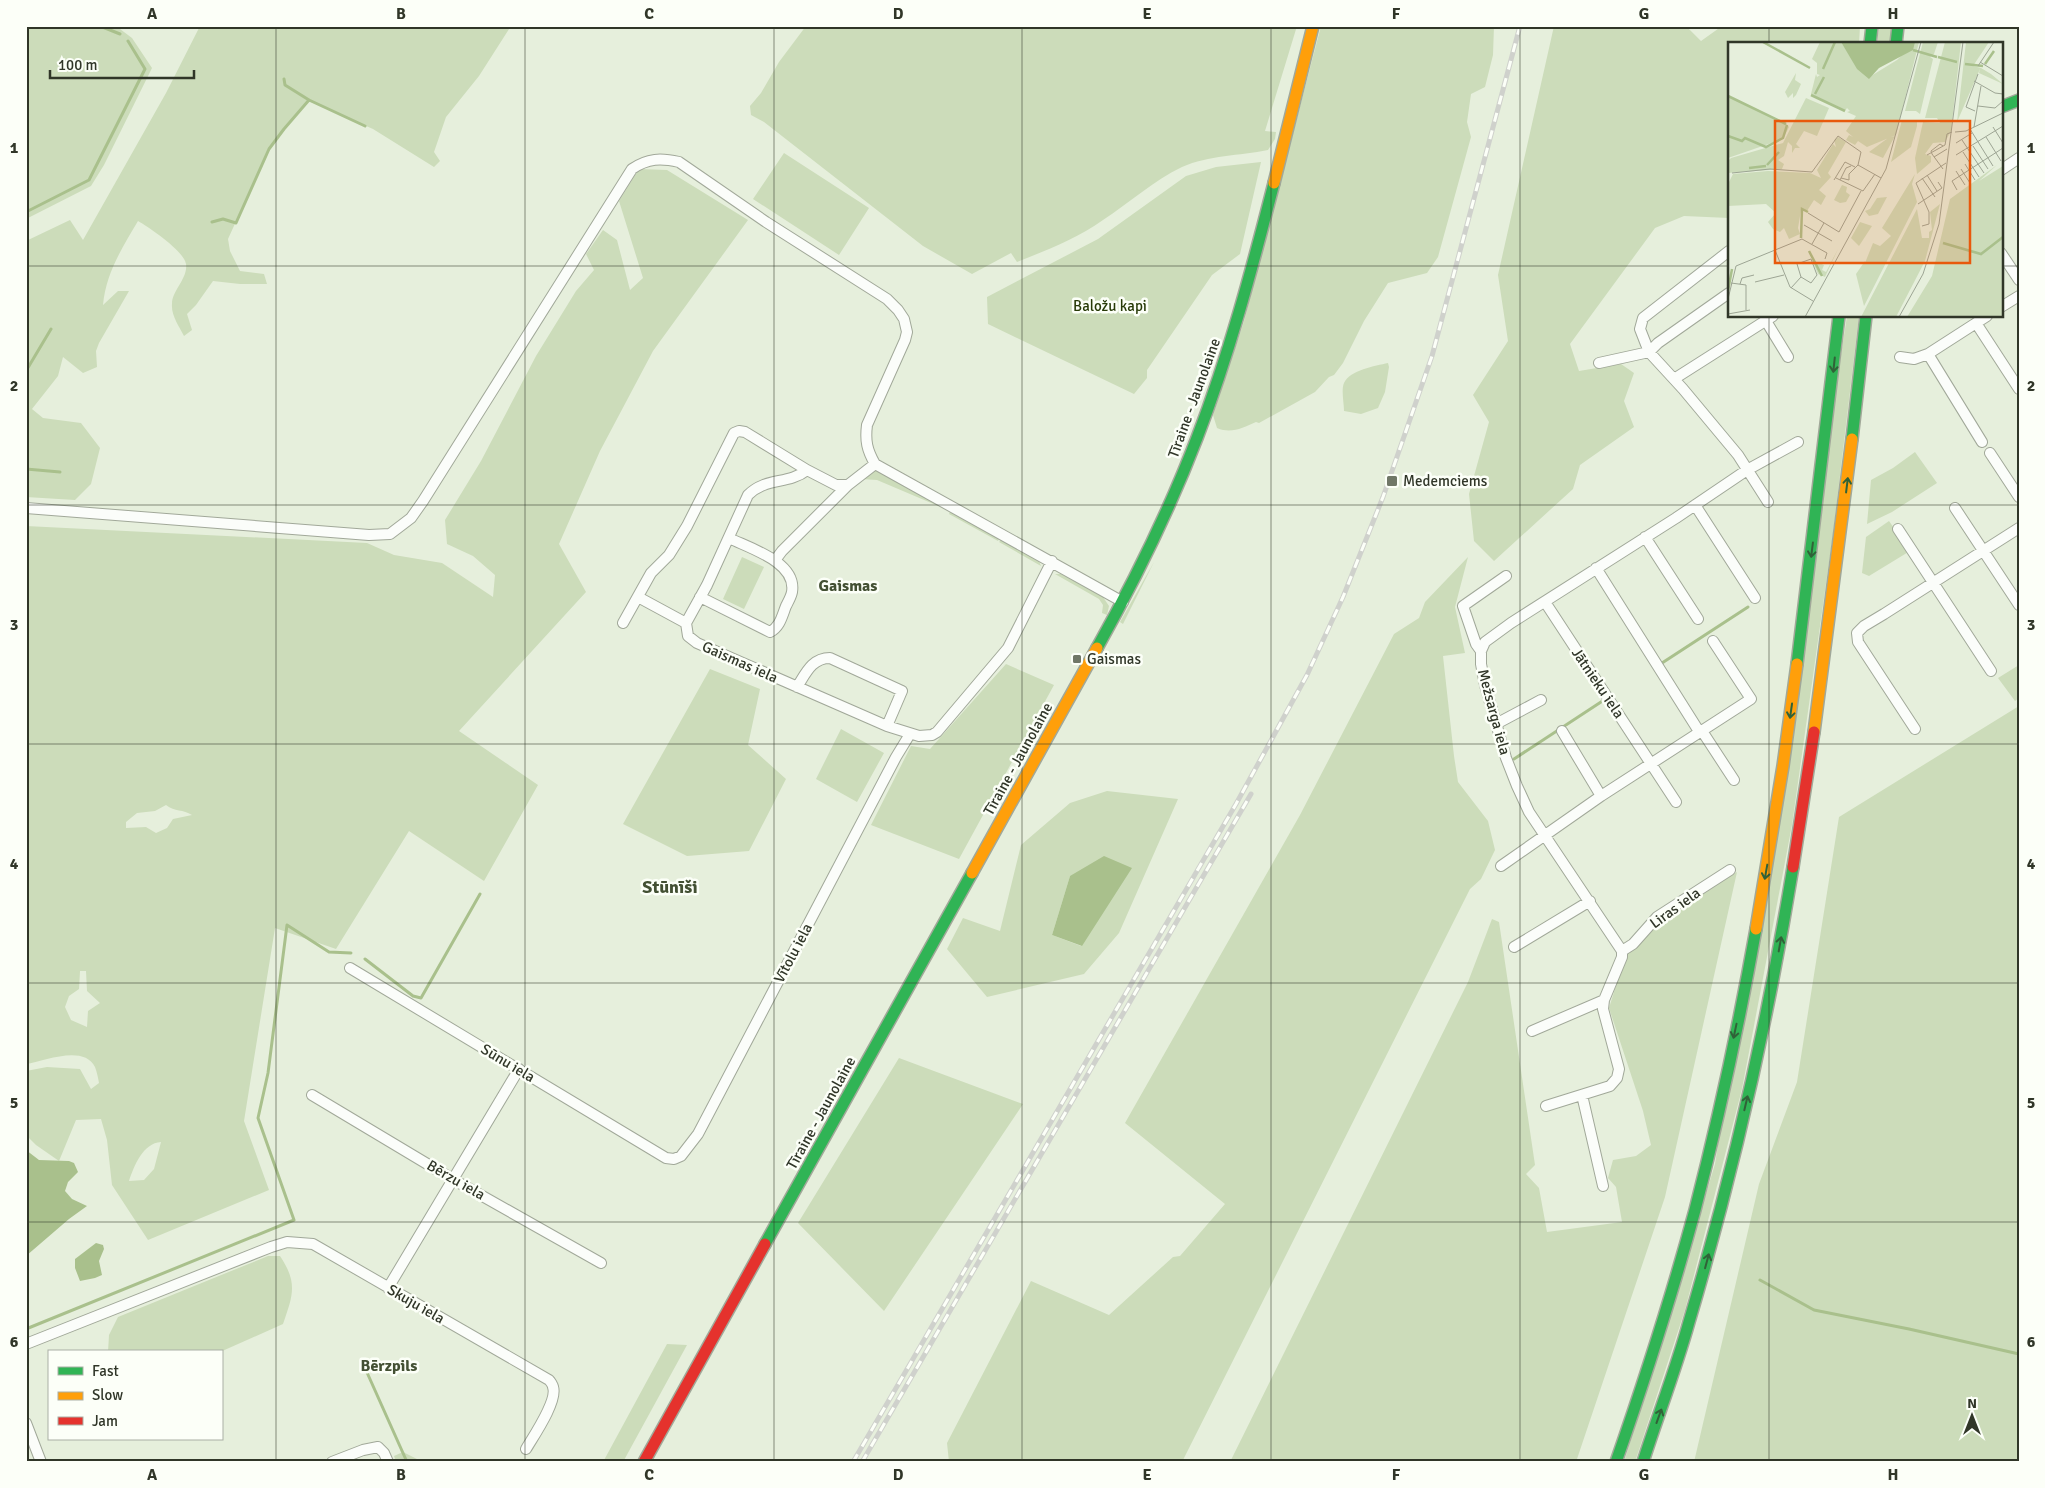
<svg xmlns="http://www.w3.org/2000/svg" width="2045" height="1488" font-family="Signika,sans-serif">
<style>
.green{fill:#ccdcba;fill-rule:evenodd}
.water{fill:#a9c08c}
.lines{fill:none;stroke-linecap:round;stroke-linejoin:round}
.stream{stroke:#a9c08c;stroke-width:3}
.street-casing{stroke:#a1a899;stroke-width:12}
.fast-casing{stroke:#a1a899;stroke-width:14}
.slow-casing{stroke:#a1a899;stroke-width:14}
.jam-casing{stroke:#a1a899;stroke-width:14}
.street{stroke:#fbfdfa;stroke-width:10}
.fast{stroke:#30b455;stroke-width:11}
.slow{stroke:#ff9f0a;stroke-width:11}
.jam{stroke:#e5322d;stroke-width:11}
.rail-casing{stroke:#cfd1cc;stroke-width:5}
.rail{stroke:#fcfff8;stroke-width:3;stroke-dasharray:9;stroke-linecap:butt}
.oneway{stroke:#306238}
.grid{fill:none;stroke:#303628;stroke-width:1;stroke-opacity:0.55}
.poi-dot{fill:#707767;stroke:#fcfff8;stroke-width:2}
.labels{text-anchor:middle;stroke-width:5;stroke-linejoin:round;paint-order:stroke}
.park-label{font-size:15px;fill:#273a07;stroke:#fcfff8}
.street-label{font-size:15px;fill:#303628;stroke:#fcfff8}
.poi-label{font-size:15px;fill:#303628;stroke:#fcfff8;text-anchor:start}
.neighbourhood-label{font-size:16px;font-weight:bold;fill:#435033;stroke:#fcfff8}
.quarter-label{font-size:18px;font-weight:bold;fill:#435033;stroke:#fcfff8}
.inset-river{fill:none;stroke:#a9c08c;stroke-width:2.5}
.inset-road{fill:none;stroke:#9da594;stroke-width:1}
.view{fill:#e8590c;fill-opacity:0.15;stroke:#e8590c;stroke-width:2.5}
.inset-edge{fill:none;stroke:#303628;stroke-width:2.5}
.neatline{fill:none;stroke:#303628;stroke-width:2}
.grid-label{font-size:16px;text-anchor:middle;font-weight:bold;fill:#303628}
</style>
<rect width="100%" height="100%" fill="#e6efdc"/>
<path class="green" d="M26,26H116L132,38L152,68L104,165L91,186L26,219Z
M200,26H511L479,76L446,117L434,152L440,161L434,167L373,129L309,101L284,129L269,149L228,239L230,251L240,271L264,274L267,284H240L213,281L196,305L187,314L192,330L184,336C179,326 171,315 172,304C172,290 188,279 186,264C184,251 150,228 138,221C122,248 106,273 103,305L118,291H129L99,343L96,351L97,367L83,373L63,357L58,376L32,409L43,418L81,423L100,448L91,484L75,500L26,497V241L70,220L83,240L166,93Z
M806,26H1297L1265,131L1276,132L1275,139L1268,150C1239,156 1209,155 1182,167C1153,181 1129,203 1103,220C1076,239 1047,250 1017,262L1011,253L972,274L923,246L764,122L751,115L750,106L761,93L779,62Z
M1321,26H1494L1493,55L1485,87L1471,94L1467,122L1471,137L1438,257L1427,273L1388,283L1364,321L1343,363L1334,375L1329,377L1315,392L1259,423L1256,422C1243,428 1231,434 1217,428L1213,415L1244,321Z
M1554,26H1686L1701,41L1722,26H1860L1859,44H1729V218L1684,216L1655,228L1570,344L1579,371L1621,364L1634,373L1624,401L1634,427L1580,465L1573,489L1494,561L1474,541L1469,494L1489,422L1473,395L1508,341L1498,275Z
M1879,26H1892L1890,44H1877Z
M784,153L869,208L839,255L753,199Z
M1261,162L1240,254L1212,275L1147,370V378L1134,394L988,324L987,297L1098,239L1186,176L1216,167Z
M639,169L667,170L748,220L653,351L600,451L559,544L586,592L459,731L538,785L484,881L409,831L336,949L275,928L244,1121L269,1190L148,1240L112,1185L107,1140L101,1119L76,1120L59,1161L36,1145L26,1135V1071L47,1067L80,1069L91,1089L99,1083C98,1078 97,1072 95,1067C84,1044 44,1061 26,1064V526L367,543L394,555L442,563L493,597L495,575L473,556L447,544L445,520L481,461L536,356L576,291L594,270L586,254L603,230L617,240L630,290L643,278L619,201ZM166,805C175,812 183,809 192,815L173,819L167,828L156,833L146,827L126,828V822L137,813L155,811ZM80,971H86L87,991L100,1003L88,1011L87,1027L71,1020L65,1007L69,996L79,989ZM161,1142L154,1169L144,1180L129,1181C134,1166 143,1143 161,1142Z
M1847,316H1859L1833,534L1792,825L1742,1089L1685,1310L1635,1462H1624L1715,1164Z
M1388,363L1389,367L1385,392L1378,408L1361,414L1344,411C1344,403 1341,390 1344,383C1350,370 1375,366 1388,363Z
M1915,452L1937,483L1892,512L1867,524L1871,480L1893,468Z
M871,470L881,472L943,508L877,480L860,479Z
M950,512L999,539L998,541L949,514Z
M1889,521L1910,551L1869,576L1862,573L1866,537Z
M1001,540L1039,561L1041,566L999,542Z
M742,557L764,567L744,609L723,599Z
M1468,557L1455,607L1465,653L1443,656L1454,756L1458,782L1488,821L1495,850L1481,879L1470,889L1182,1462H949L947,1443L1031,1281L1109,1315L1173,1257L1180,1256L1225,1204L1125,1123L1300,815L1394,634L1419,618L1425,602Z
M1154,562L1123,624L1120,622Z
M1055,574H1061L1103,597L1109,606L1107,615L1102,613L1103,605L1099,599Z
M1006,664L1054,685L959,859L871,825L911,746L930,749Z
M2019,665V698L2015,701L1998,678Z
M710,669L760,689L748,745L786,779L749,851L687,856L623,824Z
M2019,706V1462H1694L1759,1184L1797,1082L1839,817Z
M841,729L884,753L857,802L816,779Z
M1107,791L1178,799L1119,933L1084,974L987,997L947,949L963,918L1000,931L1021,845L1070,803ZM1070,876L1082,946H1081L1052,935Z
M1737,872L1665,1197L1576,1462H1230L1468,982L1492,919L1499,922L1535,1165L1526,1174L1539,1188L1547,1232L1622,1222L1616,1187L1608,1178L1613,1160L1636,1156L1651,1145L1643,1111L1609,1008L1626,954L1663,917Z
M899,1058L1023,1104L884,1311L798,1223Z
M268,1256H280C298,1283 293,1295 283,1324L220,1352H108L109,1335L118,1317Z
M667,1344L687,1345L623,1462H603Z
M403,1452L423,1462H396L394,1456Z"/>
<path class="water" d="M1104,856L1132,868L1082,946L1052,935L1070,876Z
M26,1150L39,1160L69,1161L74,1163L78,1172L68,1182L65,1191L72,1199L87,1206L69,1219L26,1256Z
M96,1243L103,1245L104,1249L99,1261L102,1275L95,1278L80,1281L75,1268V1259Z"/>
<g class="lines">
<path class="stream" d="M100,26L120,34
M284,79L285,85L309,100L365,126
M26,212L89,180L145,69L128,41
M212,222L223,219L236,223L269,149L284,129L309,100
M26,371L51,329
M26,469L60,472
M1662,663L1748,607
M1514,759L1604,700
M365,959L413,996L421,998L480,894
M1760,1280L1814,1310L1909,1329L2019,1354
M26,1329L294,1220L258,1118L268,1073L287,925L329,952L351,953
M365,1368L407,1462"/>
<defs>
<path id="street" d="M2001,170L2019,158
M1729,251L1643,318L1640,329L1649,352L1683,389L1738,455L1768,502
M2001,253L2019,280
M2001,307L2019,296
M1766,321L1788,357
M1976,323L2019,389
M1928,354L1982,442
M1900,357L1914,359L1928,354L1987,316
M1599,363L1649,352L1658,343L1729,293
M1674,379L1773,316
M1990,453L2019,497
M1695,505L1755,598
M26,508L369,535L390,534L411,518L423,501L632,169C648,158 661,158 679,162L766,222L887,299L898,310L904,319L907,332L905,340L867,425C865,441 867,450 875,464L1123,602
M1955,508L2019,605
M1898,529L1991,671
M1645,537L1698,619
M776,559L782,551L848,485L875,464
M1596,568L1700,733
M638,597L686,623
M700,597L770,632C780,627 782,616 786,606C788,602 791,597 792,592C797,562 749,548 729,538
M1545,602L1676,802
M623,623L651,573L669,555L687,526L734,433L739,431L745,432L807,470L836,485H848
M686,623L688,636L697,643L887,726L919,736L932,735L937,732L1008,648L1052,561
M686,623L707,585L748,495C766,477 788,485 807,470
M1481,651L1476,644L1463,606L1506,576
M797,687C806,673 812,658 830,658L902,691L887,726
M1496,724L1541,700
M1915,729L1858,642L1857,633L1864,626L1884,614L2019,528
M1562,731L1601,796
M1702,731L1734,780
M1501,866L1601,796L1751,699L1713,641
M1514,947L1590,901
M1622,951L1633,944L1657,917L1730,870
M350,968L666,1158L674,1159L681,1156L698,1134L896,757L910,734
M1532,1031L1604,1000
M312,1095L454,1180L601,1263
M1582,1095L1603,1186
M1546,1106L1610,1086L1617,1078L1619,1069L1603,1009L1604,1000L1622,957V951L1529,812L1517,786L1506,758L1485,685L1481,664V651L1485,642L1511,623L1676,518L1747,470L1798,442
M388,1288L519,1069
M26,1344L271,1247L287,1242L313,1244L549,1380C550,1381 553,1385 553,1387C558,1401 533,1437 526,1449
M26,1423L41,1462
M332,1462L363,1450L378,1447L384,1453L388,1462"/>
<path id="fast" d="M1870,44L1872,26
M1896,44L1898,26
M2001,107L2019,100
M1852,439L1866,316
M1097,648C1135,580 1169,511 1197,438C1229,355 1252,269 1274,183
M1797,664L1839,316
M765,1244L972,873
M1616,1462C1645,1379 1672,1295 1695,1210C1719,1117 1739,1024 1756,929
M1643,1462C1658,1415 1676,1369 1689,1322C1733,1173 1768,1021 1793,867"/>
<path id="slow" d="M1274,183L1313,26
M1814,732L1852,439
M972,873L1097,648
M1756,929L1783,766L1797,664"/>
<path id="jam" d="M1793,867L1814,732
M644,1462L765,1244"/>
</defs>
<use href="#street" class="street-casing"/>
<use href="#fast" class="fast-casing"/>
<use href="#slow" class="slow-casing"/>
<use href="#jam" class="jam-casing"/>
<use href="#street" class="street"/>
<use href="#fast" class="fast"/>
<use href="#slow" class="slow"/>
<use href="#jam" class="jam"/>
<defs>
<path id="rail" d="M853,1462L1236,804L1307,675L1343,597L1383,497L1432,356L1520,26
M862,1462L1251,794"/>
</defs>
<use href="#rail" class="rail-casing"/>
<use href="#rail" class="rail"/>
</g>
<defs><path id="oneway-shaft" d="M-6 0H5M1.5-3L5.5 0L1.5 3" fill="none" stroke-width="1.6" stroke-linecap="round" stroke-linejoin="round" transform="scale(1.25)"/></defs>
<g class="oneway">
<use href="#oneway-shaft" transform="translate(1834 365) rotate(96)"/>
<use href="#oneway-shaft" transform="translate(1847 485) rotate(-83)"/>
<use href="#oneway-shaft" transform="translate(1812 550) rotate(97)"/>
<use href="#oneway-shaft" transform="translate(1791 711) rotate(98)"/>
<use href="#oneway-shaft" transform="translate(1766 872) rotate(100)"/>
<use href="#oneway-shaft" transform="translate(1780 944) rotate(-80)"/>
<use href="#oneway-shaft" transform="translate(1735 1031) rotate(102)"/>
<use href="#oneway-shaft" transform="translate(1746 1103) rotate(-77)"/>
<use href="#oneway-shaft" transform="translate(1707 1261) rotate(-75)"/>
<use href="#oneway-shaft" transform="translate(1659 1416) rotate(-70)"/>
</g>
<path class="grid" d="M276,26V1462M525,26V1462M774,26V1462M1022,26V1462M1271,26V1462M1520,26V1462M1769,26V44M26,266H1729M2001,266H2019M1769,316V1462M26,505H2019M26,744H2019M26,983H2019M26,1222H2019"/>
<g class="poi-dot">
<rect x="1386" y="475" width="12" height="12" rx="2.5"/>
<rect x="1072" y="654" width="10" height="10" rx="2.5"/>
</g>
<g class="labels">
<g class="park-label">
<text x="1110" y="311">Baložu kapi</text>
</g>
<g class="street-label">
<text transform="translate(1194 398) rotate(-70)" y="5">Tīraine - Jaunolaine</text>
<text transform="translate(740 662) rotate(24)" y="5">Gaismas iela</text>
<text transform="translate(1598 683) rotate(56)" y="5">Jātnieku iela</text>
<text transform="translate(1494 712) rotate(75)" y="5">Mežsarga iela</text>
<text transform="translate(1018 759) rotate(-61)" y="5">Tīraine - Jaunolaine</text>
<text transform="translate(1675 908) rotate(-36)" y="5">Liras iela</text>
<text transform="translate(793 953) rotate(-62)" y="5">Vītolu iela</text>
<text transform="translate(508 1063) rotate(31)" y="5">Sūnu iela</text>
<text transform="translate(821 1113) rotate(-61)" y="5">Tīraine - Jaunolaine</text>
<text transform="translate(456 1180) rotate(30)" y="5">Bērzu iela</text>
<text transform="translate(416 1304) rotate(30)" y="5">Skuju iela</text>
</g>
<g class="poi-label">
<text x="1403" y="486">Medemciems</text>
<text x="1087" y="664">Gaismas</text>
</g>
<g class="neighbourhood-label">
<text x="848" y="591">Gaismas</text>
<text x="389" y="1371">Bērzpils</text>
</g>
<g class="quarter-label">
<text x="670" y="893">Stūnīši</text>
</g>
</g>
<g transform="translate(1728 42)">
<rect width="275" height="275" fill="#e6efdc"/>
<path d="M92,0H113L131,28L143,34L169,18L187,0H191L168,93L139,105L130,99L127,103L118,98L121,93L125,95L118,89L128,74L119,70L122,69L119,66L117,69L83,52L88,32L89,35L92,33L89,32V21L84,17ZM195,0H210L206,12L202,15L205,17L192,72L188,69H177ZM217,0H233L223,89L217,100L205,101L197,112L203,114V120L189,132L187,116L195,80L212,81L209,76H197ZM238,0H261L245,24L253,26L263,32L275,42L251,31L252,27L229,80ZM68,31L67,38L73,42L68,53L65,56V51L60,56L57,50ZM0,54L58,81L61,85L55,97L0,116ZM78,56L101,66L89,94L76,89L68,102L72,106H67L64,111V104L60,100L56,114L50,118L56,122L54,127L0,131V119L3,116L55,101ZM174,78L189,80V84L183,105L163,120ZM167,94L155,116L141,110L160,96ZM110,95L118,100L100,131L103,135L91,148L98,154L93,163L86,158L79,169L73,168L70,186L72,192L61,197L56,186L52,190L45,187L40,180L48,171L38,162L0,164V142L5,132L40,129L82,131L93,136L89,128L105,102L108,105L106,98ZM269,123L251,139L275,124V275H179L204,234L222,157ZM187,132L184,142L189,160L136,264L128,232L137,219V221L145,201L152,204L163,194L154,186ZM114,143L119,145L118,150L122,153L118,160L112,161L106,158ZM159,155L150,172L141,174L137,169L142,167L149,156ZM212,162L197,219L168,275H133L189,167L194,196H201V190L204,188L202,170ZM132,180L144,184L131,204L123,196ZM110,207L97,235L90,232L84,218L96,223L94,228L98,230Z" fill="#ccdcba"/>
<path d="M113,0H187L185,8L151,26L141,37L129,27Z" fill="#a9c08c"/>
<path class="inset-river" d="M35,0L82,26M185,8L209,15M210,15L229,20M237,22L255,24M257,22L266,9M95,27L107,0M87,52L96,35M83,53L117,69M0,54L58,82M0,94L14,99L17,96L38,105L55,96L59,83M39,123L51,110M21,126L38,124M73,196L74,167L80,170M215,201L253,212L275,195M81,209L94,234M0,249L4,227"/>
<path class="inset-road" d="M252,20L275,34M250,24L266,0M246,39L267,51L275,52M250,64L267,66L275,59M247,69L238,65L250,32M246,85L253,44M265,85L275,101M242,87L265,124M227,90L238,89L275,71M258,95L273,119M234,98L256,131M228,101L244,91M245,104L260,127M235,110L251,135M204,112L215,127M204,112L203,109L212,102L215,104M199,113L217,103L219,92L224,90M228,113L275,84M206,115L219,107M237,122L247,138M130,123L153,136M233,127L242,141M228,129L237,143M4,131L42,127L84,130L110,94L133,110L130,123L121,132V138L113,136M199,133L209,149M108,136L135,149L147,132M194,136L207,155M106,138L117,120L127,125M112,138L118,126L123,124M229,148L224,139L275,106M190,162L214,146L210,140M80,171L111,190L133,149M76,183L104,199M194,184L201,182V170L188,141L218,121M84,202L96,181M47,208L62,245L85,259M27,240L56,233M3,241L18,243V268M12,242L14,236L26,233M63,246L73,235L83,241L89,233L83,217L69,222L73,235M0,257L8,224L74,197L99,211L97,217M0,272L22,268M77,275L158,127L193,0M171,275L195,232L211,182L235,0"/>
<path class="view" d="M47,79H242V221H47Z"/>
<rect width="275" height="275" class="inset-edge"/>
</g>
<rect width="2045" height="1488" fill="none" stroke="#fcfff8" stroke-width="55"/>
<rect x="48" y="1350" width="175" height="90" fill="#fcfff8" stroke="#aaafa5"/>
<rect x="58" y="1367" width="25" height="8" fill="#30b455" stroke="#aaafa5"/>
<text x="92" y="1376" font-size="15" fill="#303628">Fast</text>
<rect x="58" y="1392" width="25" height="8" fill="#ff9f0a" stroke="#aaafa5"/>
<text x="92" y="1400" font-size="15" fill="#303628">Slow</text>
<rect x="58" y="1417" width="25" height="8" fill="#e5322d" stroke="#aaafa5"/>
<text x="92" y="1426" font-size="15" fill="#303628">Jam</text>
<g transform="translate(1972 1416)" stroke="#fcfff8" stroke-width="4" paint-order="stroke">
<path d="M0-4L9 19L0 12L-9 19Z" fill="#303628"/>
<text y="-8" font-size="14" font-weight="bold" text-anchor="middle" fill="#303628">N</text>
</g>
<path d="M50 70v8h144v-8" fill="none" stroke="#303628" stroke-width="2.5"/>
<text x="58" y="70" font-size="15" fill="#303628" stroke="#fcfff8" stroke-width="4" paint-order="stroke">100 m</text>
<rect x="28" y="28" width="1990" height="1432" class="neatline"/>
<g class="grid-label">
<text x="152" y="19">A</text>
<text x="401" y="19">B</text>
<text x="649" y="19">C</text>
<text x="898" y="19">D</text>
<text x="1147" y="19">E</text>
<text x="1396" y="19">F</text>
<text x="1644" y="19">G</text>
<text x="1893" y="19">H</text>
<text x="14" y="153">1</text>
<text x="2031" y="153">1</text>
<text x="14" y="391">2</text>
<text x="2031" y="391">2</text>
<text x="14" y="630">3</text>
<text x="2031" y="630">3</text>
<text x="14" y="869">4</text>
<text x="2031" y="869">4</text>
<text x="14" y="1108">5</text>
<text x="2031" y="1108">5</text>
<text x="14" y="1347">6</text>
<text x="2031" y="1347">6</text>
<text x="152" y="1480">A</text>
<text x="401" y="1480">B</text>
<text x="649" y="1480">C</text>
<text x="898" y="1480">D</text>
<text x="1147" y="1480">E</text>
<text x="1396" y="1480">F</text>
<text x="1644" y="1480">G</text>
<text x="1893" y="1480">H</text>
</g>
</svg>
